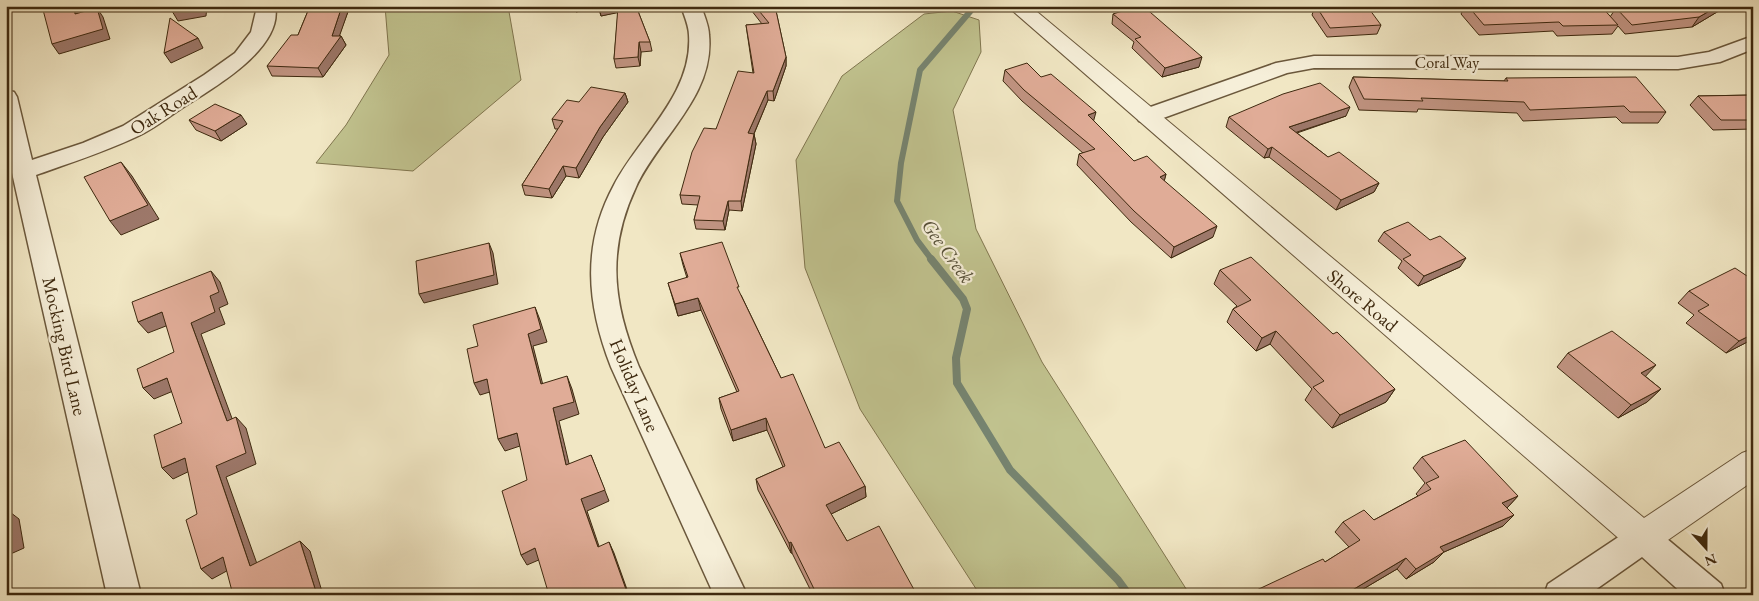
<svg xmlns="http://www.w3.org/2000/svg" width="1759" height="601" font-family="'EB Garamond',serif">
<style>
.green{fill:#c1c38f;stroke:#80764f}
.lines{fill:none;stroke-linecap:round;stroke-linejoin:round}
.stream-far1{stroke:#768470;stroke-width:6}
.stream{stroke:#768470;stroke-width:8}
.minor-casing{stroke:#6b583c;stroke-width:3}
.tertiary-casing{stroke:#6b583c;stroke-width:2}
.minor{fill:#f6efd9;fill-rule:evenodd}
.tertiary{fill:#f6efd9;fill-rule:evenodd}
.wall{fill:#c19482;stroke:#3e290f}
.shaded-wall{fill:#9d786a;stroke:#3e290f}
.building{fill:#e0ac97;stroke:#3e290f}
.labels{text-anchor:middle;stroke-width:4.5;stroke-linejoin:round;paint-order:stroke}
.far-street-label{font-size:16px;fill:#3e290f;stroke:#f6efd9}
.street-label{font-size:19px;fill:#3e290f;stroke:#f6efd9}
.water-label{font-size:20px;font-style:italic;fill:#554f38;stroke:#f6efd9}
</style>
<rect width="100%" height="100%" fill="#f1e7c4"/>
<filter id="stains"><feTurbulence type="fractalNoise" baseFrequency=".004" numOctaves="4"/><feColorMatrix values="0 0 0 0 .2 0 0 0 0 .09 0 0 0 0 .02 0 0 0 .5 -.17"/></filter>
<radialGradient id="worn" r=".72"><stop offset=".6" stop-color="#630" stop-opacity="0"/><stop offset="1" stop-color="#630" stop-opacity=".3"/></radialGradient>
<path class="green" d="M385,6H508L521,80L413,171L316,163L346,125L389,55Z
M952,11L979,20L981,52L953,110L976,229L1042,362L1190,595H980L860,409L805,268L796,160L842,76L924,14Z"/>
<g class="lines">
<path class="stream-far1" d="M932,260L917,240L897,201L901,163L920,70L974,7"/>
<path class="stream" d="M931,259L963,299L967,309L956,358L957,383L1010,470L1118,580L1129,595"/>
<defs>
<path id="minor" d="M255,6H275C284,49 211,89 182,108C167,118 152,130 136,137C104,152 70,163 36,175L141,595H107L6,146V90L14,92L17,97L32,160L83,143L123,126L204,75L235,53L251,32L256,11Z
M681,6H701C704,15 709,26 709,35C715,96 659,137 636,187C606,251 613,304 639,367L747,595H714L611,367C587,305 581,246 614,185C639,137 693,94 689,35C689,26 684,15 681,6Z
M1753,36V49L1720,62L1678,69L1314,68L1287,73L1155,121L1147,123L1139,121L1136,116L1139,111L1276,63L1314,56L1678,57L1709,52Z
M1643,523L1654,528L1721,584L1725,595H1684L1642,557L1588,595H1544L1548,584L1632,528Z"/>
<path id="tertiary" d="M1007,6H1030L1644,518L1742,453L1753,449V481L1655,549L1643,553L1631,549Z"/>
</defs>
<use href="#minor" class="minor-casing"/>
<use href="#tertiary" class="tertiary-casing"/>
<use href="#minor" class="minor"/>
<use href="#tertiary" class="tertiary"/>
</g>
<path class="wall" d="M310,6H350L339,36H341L346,45L323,77L272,76L267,66L298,35Z
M573,6H636L650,42L652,51L641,52L640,66L616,68L614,59L618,12L601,16L598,7L576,12Z
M748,6H793L776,11L786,57V66L774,101L768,100L754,134L756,144L742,211L729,210L725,230L696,229L694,220L698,205L682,204L680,195L716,129L753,73L746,25L762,24Z
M1315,6L1381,25L1377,34L1327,37L1312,15Z
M1465,6H1601L1610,17L1616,8L1628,6H1727L1692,27L1625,34L1618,26L1612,34L1557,36L1553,31L1479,35L1461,14Z
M1113,14L1199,67L1162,77L1132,48L1134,42L1112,24Z
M1005,70L1041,77L1094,121L1134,161L1166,174L1164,181L1213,237L1171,258L1131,222L1077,165L1079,154L1083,153L1022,101L1003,81Z
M1353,77L1504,81L1506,78L1666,112L1658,123H1622L1616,117L1523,121L1517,113L1418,109L1417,112L1359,110L1349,87Z
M625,93L628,102L603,137L579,178L566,176L552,198L525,195L522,185L558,129H555L552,119Z
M1753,95V129L1713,130L1690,105L1698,96Z
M1346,116L1297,133L1328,157L1379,183L1374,192L1336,210L1269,157L1264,158L1226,127L1229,117Z
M189,120L247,124L221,141L196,130Z
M1384,232L1460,267L1418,286L1398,268L1402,261L1378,241Z
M680,253L741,295L781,378L825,448L865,486L866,497L831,514L847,541L917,595H813L792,553H791L758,490L756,479L783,467L767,430L733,441L721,409L719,398L737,392L701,310L678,316L668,283L687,278L683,265Z
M1220,270L1333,334L1395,389L1386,402L1332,428L1305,400L1312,389L1270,344L1256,351L1227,322L1233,309L1237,306L1214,284Z
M1753,280V339L1726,353L1686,323L1694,315L1678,303L1689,291Z
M1568,353L1645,376L1661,389L1647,402L1618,418L1557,367Z
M1422,457L1518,496L1507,508L1514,515L1503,526L1444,552L1434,562L1406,579L1397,569L1353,595H1246L1325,562L1349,547L1335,532L1343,522L1374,520L1418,496L1416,494L1425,483L1413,468Z"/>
<path class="shaded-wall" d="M74,6H79L81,24L75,14Z
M199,6H207L206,16L178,21L172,11Z
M342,6H350L338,40L341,36L346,45L323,77L318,68L332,36Z
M575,6H598V7L576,12Z
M599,6H620L621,12L601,16Z
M774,6H793L775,12Z
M1718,6H1727L1692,27L1699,17Z
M97,8L103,17L110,39L59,54L52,44Z
M198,38L203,48L171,63L164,53Z
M639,42L641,52L640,66L638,57Z
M786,57V66L774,101L773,91Z
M1202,57L1199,67L1162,77L1165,68Z
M767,91L768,100L750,143L748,133Z
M625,93L628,102L603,137L579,178L576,168L600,127Z
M1350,107L1346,116L1285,136L1289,127Z
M1096,112L1093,123L1088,115Z
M241,115L247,124L221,141L215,131Z
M754,134L756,144L742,211L741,201Z
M1272,147L1269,157L1264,158L1268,149Z
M121,162L132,176L159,219L121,235L110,221Z
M563,166L566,176L552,198L549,189Z
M1166,174L1163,186L1160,177Z
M1379,183L1374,192L1336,210L1341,200Z
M728,201L729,210L725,230L723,221Z
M1217,226L1213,237L1171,258L1174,247Z
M489,243L493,253L498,284L424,303L419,294Z
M1466,258L1460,267L1418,286L1424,276Z
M211,271L220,282L228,304L219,308L225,324L201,334L237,432L227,421L191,323L210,296Z
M698,298L701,310L678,316L675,304Z
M535,307L540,320L547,342L533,346L546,397L541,384L528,334Z
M162,312L171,324L148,333L138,322Z
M1276,331L1270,344L1256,351L1262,338Z
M1753,334V339L1726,353L1739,341Z
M1656,365L1643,379L1641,373Z
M567,376L572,389L579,414L559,421L572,476L566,465L553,408Z
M167,378L178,389L154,399L143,388Z
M487,379L493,391L480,395L474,383Z
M1395,389L1386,402L1332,428L1340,415Z
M1661,389L1647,402L1618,418L1631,405Z
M236,417L246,428L256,464L226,477L261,575L250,566L216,466Z
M766,418L767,430L733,441L731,430Z
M517,433L523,445L505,451L498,439Z
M591,455L609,501L587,511L603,558L598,547L581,499Z
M185,458L196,468L173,479L162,468Z
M865,486L866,497L827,516L826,505Z
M1518,496L1507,508L1502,503Z
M6,509L19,519L24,548L6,556Z
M1514,515L1503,526L1444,552L1434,562L1406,579L1416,569L1440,547Z
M300,541L310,551L323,595H317Z
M609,542L614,553L629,595H628Z
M791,542L792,553H791L789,543Z
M535,548L541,559L527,565L521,555Z
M223,557L234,567L212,579L201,569Z
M1406,558L1397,569L1353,595H1347L1349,592Z"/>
<path class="building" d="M42,6H74L75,14L97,8L103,29L52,44Z
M172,6H199L172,11Z
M310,6H342L332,36H341L318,68L267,66L291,35H298Z
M618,6H636L650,42H639L638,57L614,59Z
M755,6H775L786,57L773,91H767L748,133L754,134L741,201H728L723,221L694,220L700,196L680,195L692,152L704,128L716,129L738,71L754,73L746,25L769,23Z
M1138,6H1143L1202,57L1165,68L1135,39L1141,37L1113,14Z
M1316,6H1367L1381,25L1330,28Z
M1468,6H1601L1618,25L1563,26L1559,22L1484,25Z
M1628,6H1718L1699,17L1632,25L1616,8Z
M170,18L198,38L164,53Z
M1027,63L1041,77L1051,74L1096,112L1088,115L1134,161L1147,156L1166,174L1160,177L1217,226L1174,247L1134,211L1079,154L1095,149L1024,90L1005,70Z
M1353,77L1508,81L1506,78L1636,77L1666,112H1630L1624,106L1530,110L1524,102L1421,98L1423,101L1364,99Z
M1320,83L1350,107L1289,127L1328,157L1339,152L1379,183L1341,200L1272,147L1268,149L1229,117L1283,94Z
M591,87L625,93L600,127L576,168L563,166L549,189L522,185L563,121L552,119L567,100L579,102Z
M1753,95V120H1721L1698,96Z
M215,104L241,115L215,131L189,120Z
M121,162L148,205L110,221L84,177Z
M1408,222L1430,240L1440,236L1466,258L1424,276L1403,259L1411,255L1384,232Z
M722,242L739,287H737L781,378L793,374L825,448L839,442L865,486L826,505L847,541L879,526L917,595H817L791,542L789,543L756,479L785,466L766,418L731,430L719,398L739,391L698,298L675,304L668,283L688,277L680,253Z
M489,243L494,275L419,294L416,261Z
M1251,257L1333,334L1337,332L1395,389L1340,415L1313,387L1324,381L1276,331L1262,338L1233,309L1251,300L1220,270Z
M1735,268L1753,280V334L1739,341L1698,311L1709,305L1689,291Z
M211,271L219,292L210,296L215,312L191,323L227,421L236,417L246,453L216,466L250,566L300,541L317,595H233L223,557L201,569L186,520L197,514L185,458L162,468L154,435L182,423L167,378L143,388L137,369L174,352L162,312L138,322L132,302Z
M535,307L541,329L528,334L541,384L567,376L574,402L553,408L566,465L591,455L605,490L581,499L598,547L609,542L628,595H549L535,548L521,555L502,491L527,480L517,433L498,439L487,379L474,383L467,349L478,346L473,325Z
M1612,331L1656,365L1641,373L1661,389L1631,405L1568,353Z
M1465,440L1518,496L1502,503L1514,515L1440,547L1444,552L1416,569L1406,558L1349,592L1352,595H1246L1323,559L1325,562L1360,540L1343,522L1364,510L1374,520L1431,489L1426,483L1439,477L1422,457Z"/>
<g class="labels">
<g class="far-street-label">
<text x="1447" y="68">Coral Way</text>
</g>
<g class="street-label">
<text transform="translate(163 110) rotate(-32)" y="7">Oak Road</text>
<text transform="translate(1363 300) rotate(40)" y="7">Shore Road</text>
<text transform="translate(65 346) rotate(77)" y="7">Mocking Bird Lane</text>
<text transform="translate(635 385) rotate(67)" y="7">Holiday Lane</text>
</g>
<g class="water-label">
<text transform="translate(948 251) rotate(54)" y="7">Gee Creek</text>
</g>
</g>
<rect width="1759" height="601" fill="none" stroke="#f1e7c4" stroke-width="25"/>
<rect x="8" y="8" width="1744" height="586" fill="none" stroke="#3e290f" stroke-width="2.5"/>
<rect x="12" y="12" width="1734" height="576" fill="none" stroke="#3e290f"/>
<g transform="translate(1706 548) rotate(159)" stroke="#f6efd9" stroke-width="4" paint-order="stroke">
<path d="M0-4L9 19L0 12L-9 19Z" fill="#3e290f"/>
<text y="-8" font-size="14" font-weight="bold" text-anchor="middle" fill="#3e290f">N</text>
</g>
<rect width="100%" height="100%" filter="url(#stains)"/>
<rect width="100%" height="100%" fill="url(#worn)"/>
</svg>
